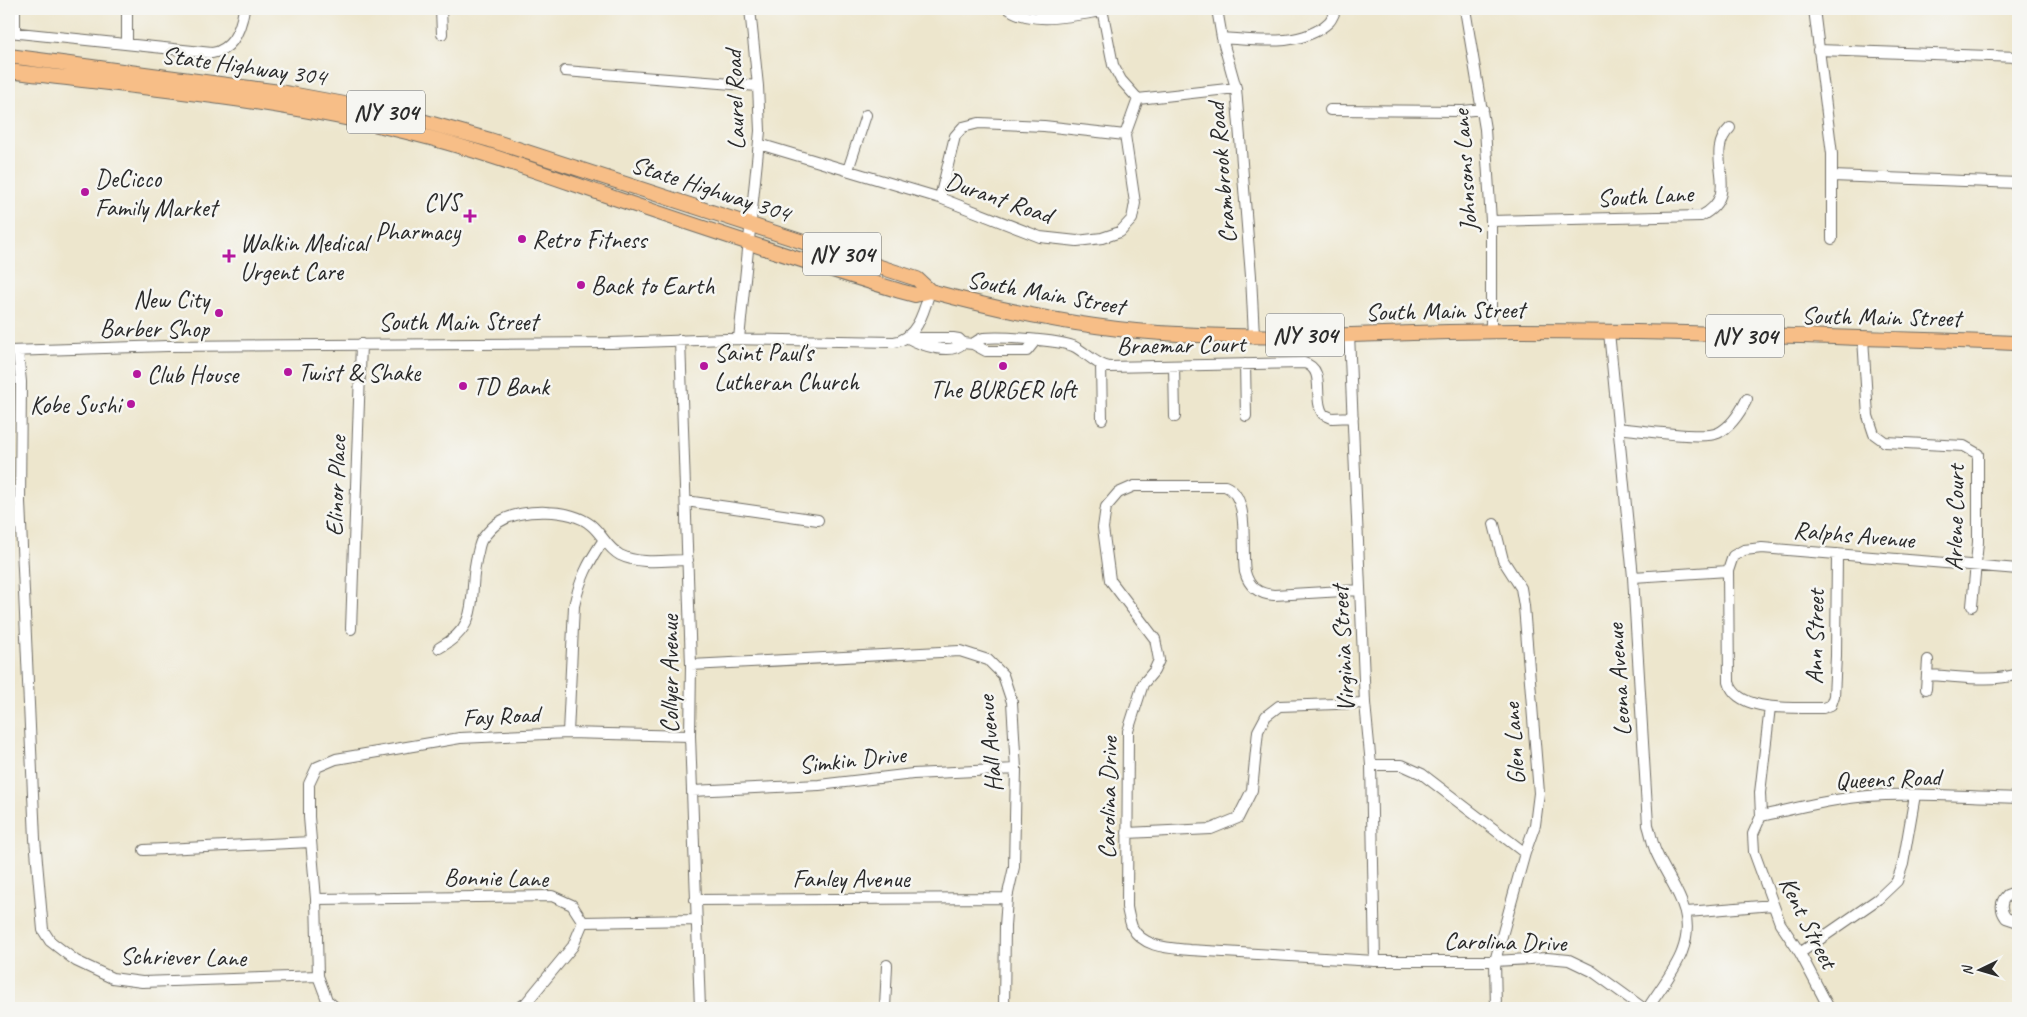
<svg xmlns="http://www.w3.org/2000/svg" width="2027" height="1017" font-family="Caveat,sans-serif">
<style>
.lines{fill:none;stroke-linecap:round;stroke-linejoin:round}
.minor-casing{stroke:#6f6c64;stroke-width:12}
.major-casing{stroke:#6f6c64;stroke-width:16}
.minor{stroke:#fff;stroke-width:10}
.major{stroke:#f7be87;stroke-width:14}
.poi-dot{fill:#b5179e;stroke:#f6f6f2;stroke-width:2}
.labels{text-anchor:middle;stroke-width:5;stroke-linejoin:round;paint-order:stroke}
.shield{fill:#f6f6f2;stroke:#686867;stroke-width:1}
.shield-label{font-size:24px;font-weight:bold;fill:#2b2b2b}
.street-label{font-size:25px;fill:#2b2b2b;stroke:#f6f6f2}
.poi-label{font-size:25px;fill:#2b2b2b;stroke:#f6f6f2;text-anchor:start}
</style>
<rect width="100%" height="100%" fill="#f6f6f2"/>
<filter id="ink" filterUnits="userSpaceOnUse"><feTurbulence type="fractalNoise" baseFrequency=".02" numOctaves="2"/><feDisplacementMap in="SourceGraphic" scale="10" xChannelSelector="R" yChannelSelector="G"/><feConvolveMatrix kernelMatrix="1 2 1 2 8 2 1 2 1" color-interpolation-filters="sRGB"/></filter>
<filter id="wash" filterUnits="userSpaceOnUse"><feTurbulence type="fractalNoise" baseFrequency=".0096" numOctaves="4" result="noise"/><feDisplacementMap in="SourceGraphic" scale="20" xChannelSelector="R" yChannelSelector="G"/><feGaussianBlur stdDeviation="1.12" result="paint"/><feColorMatrix in="noise" values="0 0 0 0 0 0 0 0 0 0 0 0 0 0 0 0 0 1.4 0 .05"/><feComposite in="paint" operator="in"/></filter>
<g filter="url(#wash)">
<rect width="100%" height="100%" fill="#ede6cd"/>
</g>
<g filter="url(#ink)">
<g class="lines">
<defs>
<path id="minor" d="M15,9V32
M127,9V43
M441,9L442,34
M1009,9C1034,26 1074,15 1103,11
M1102,9L1113,65L1121,80L1138,99
M1217,9L1222,38L1236,88L1251,276L1254,336
M1465,9L1485,129L1491,221V331
M1814,9L1832,154V239
M9,32L212,53C234,50 241,28 244,9
M1222,38C1255,40 1302,48 1329,22C1332,19 1334,13 1336,9
M1818,50L2018,57
M565,71L758,86
M1138,99L1236,88
M1330,110L1463,111L1483,109
M759,144L940,198L1040,237L1077,241L1102,238L1120,232L1132,219L1135,203L1125,135L1138,99
M848,170L866,115
M1832,176L2018,183
M940,198L955,136L963,127L979,123L1044,126L1125,135
M1491,221L1701,216C1745,193 1701,156 1730,128
M1609,332L1633,577L1648,825C1651,834 1652,843 1656,852C1671,886 1698,911 1682,952C1676,969 1658,992 1648,1008
M1349,334L1365,703L1371,765L1375,961
M907,338H953L959,339L963,343L973,344L986,351H1027L1035,341
M908,338C921,345 951,356 963,343
M1863,338L1868,416L1874,434L1885,442L1964,446L1978,454V542L1972,606
M739,339L760,131L758,86L750,9
M680,340L691,665L690,736L700,1008
M973,344C977,341 979,339 984,338C1000,336 1057,340 1073,346C1086,352 1094,364 1109,367L1304,363C1327,369 1312,399 1323,414L1332,418L1353,417
M9,351L168,346L611,343L727,339L894,342C917,339 924,311 930,291
M18,351L21,382L20,502L35,839L43,930L50,941L76,961L112,978L142,982L318,976
M1245,364L1246,416
M1101,365L1102,419
M1174,366L1175,417
M1618,428C1638,430 1702,440 1718,433C1731,427 1741,411 1747,399
M686,501L818,520
M1494,524L1503,560L1521,588L1524,606L1539,793L1535,825L1525,853L1495,961L1496,1008
M1837,554L1836,656L1834,696L1831,705L1823,708C1798,707 1737,714 1729,682L1728,571L1733,556L1744,550L1762,548L2018,569
M1633,577L1728,571
M1360,590L1274,595C1258,594 1249,587 1245,572C1241,547 1251,496 1225,486H1134L1118,493L1106,507L1103,528L1110,580L1155,639L1159,660L1154,671L1143,684L1128,731L1127,907C1128,914 1130,921 1132,927C1143,948 1170,948 1190,950L1375,961H1495L1547,958L1569,960L1592,971L1643,1008
M351,629L361,344
M439,648C485,623 466,593 478,552C479,547 480,541 483,538C487,533 494,525 499,522C522,508 570,508 591,525C602,534 607,548 620,555C640,565 667,560 688,560
M691,665L960,651L988,660L1003,675L1012,702L1016,769L1014,867L1007,898L1005,926L1004,1008
M1927,675C1957,676 1990,683 2018,674
M1926,689L1928,660
M1770,707L1760,793L1761,816L1753,834L1754,852L1780,923L1800,953L1829,1008
M568,733L574,606C580,579 588,563 603,541
M1371,765H1402L1422,774L1525,853
M692,791L819,785L913,774L1016,769
M1761,816C1793,809 1826,800 1858,797C1911,792 1965,796 2018,798
M1127,833L1211,829L1238,818L1252,790L1258,731L1266,716L1279,706L1365,703
M144,850L311,842
M2018,891L2007,895C2000,902 2000,910 2006,918L2018,922
M316,899L552,896L572,905L583,922
M695,900L1007,898
M1687,912L1773,905
M583,922L696,920
M1800,953L1878,899L1897,881L1903,864L1915,795
M336,1008L327,1000L318,976L316,899L309,817V784L317,767L336,759L460,738L568,733L690,736
M519,1008L526,1003L573,946L583,922
M885,1008L887,965"/>
<path id="major" d="M9,56L280,92L393,113L490,140L917,279L930,291
M9,71C143,88 280,99 411,133C480,150 547,175 614,198C709,230 804,262 900,291L915,295L930,291
M930,291C1011,313 1093,330 1178,334C1291,341 1405,331 1518,331C1685,331 1852,338 2018,343"/>
</defs>
<use href="#minor" class="minor-casing"/>
<use href="#major" class="major-casing"/>
<use href="#minor" class="minor"/>
<use href="#major" class="major"/>
</g>
</g>
<g class="poi-dot">
<circle cx="85" cy="192" r="5"/>
<path d="M467.5 208.5h5v5h5v5h-5v5h-5v-5h-5v-5h5z"/>
<circle cx="522" cy="239" r="5"/>
<path d="M226.5 248.5h5v5h5v5h-5v5h-5v-5h-5v-5h5z"/>
<circle cx="581" cy="285" r="5"/>
<circle cx="219" cy="313" r="5"/>
<circle cx="704" cy="366" r="5"/>
<circle cx="1003" cy="366" r="5"/>
<circle cx="288" cy="372" r="5"/>
<circle cx="137" cy="374" r="5"/>
<circle cx="463" cy="386" r="5"/>
<circle cx="131" cy="404" r="5"/>
</g>
<g class="labels">
<g class="shield">
<rect x="347" y="90.5" width="78" height="43" rx="4"/>
<rect x="803" y="232.5" width="78" height="43" rx="4"/>
<rect x="1266" y="313.5" width="78" height="43" rx="4"/>
<rect x="1706" y="314.5" width="78" height="43" rx="4"/>
</g>
<g class="shield-label">
<text x="386" y="120">NY 304</text>
<text x="842" y="262">NY 304</text>
<text x="1305" y="343">NY 304</text>
<text x="1745" y="344">NY 304</text>
</g>
<g class="street-label">
<text transform="translate(244 65) rotate(8)" y="9">State Highway 304</text>
<text transform="translate(734 100) rotate(-92)" y="9">Laurel Road</text>
<text transform="translate(1464 171) rotate(-94)" y="9">Johnsons Lane</text>
<text transform="translate(1221 173) rotate(-95)" y="9">Crambrook Road</text>
<text transform="translate(711 188) rotate(18)" y="9">State Highway 304</text>
<text transform="translate(1645 195) rotate(-3)" y="9">South Lane</text>
<text transform="translate(999 197) rotate(19)" y="9">Durant Road</text>
<text transform="translate(1046 292) rotate(10)" y="9">South Main Street</text>
<text transform="translate(1445 310) rotate(-1)" y="9">South Main Street</text>
<text transform="translate(1881 316) rotate(1)" y="9">South Main Street</text>
<text x="458" y="330">South Main Street</text>
<text transform="translate(1181 344) rotate(-1)" y="9">Braemar Court</text>
<text transform="translate(335 486) rotate(-88)" y="9">Elinor Place</text>
<text transform="translate(1954 518) rotate(-89)" y="9">Arlene Court</text>
<text transform="translate(1854 534) rotate(5)" y="9">Ralphs Avenue</text>
<text transform="translate(1814 637) rotate(-89)" y="9">Ann Street</text>
<text transform="translate(1342 649) rotate(-93)" y="9">Virginia Street</text>
<text transform="translate(669 674) rotate(-90)" y="9">Collyer Avenue</text>
<text transform="translate(1618 680) rotate(-94)" y="9">Leona Avenue</text>
<text transform="translate(501 715) rotate(-3)" y="9">Fay Road</text>
<text transform="translate(989 744) rotate(-95)" y="9">Hall Avenue</text>
<text transform="translate(1513 744) rotate(-94)" y="9">Glen Lane</text>
<text transform="translate(852 759) rotate(-6)" y="9">Simkin Drive</text>
<text transform="translate(1888 778) rotate(-2)" y="9">Queens Road</text>
<text transform="translate(1107 798) rotate(-89)" y="9">Carolina Drive</text>
<text transform="translate(496 877) rotate(1)" y="9">Bonnie Lane</text>
<text x="851" y="887">Fanley Avenue</text>
<text transform="translate(1809 922) rotate(63)" y="9">Kent Street</text>
<text transform="translate(1505 941) rotate(1)" y="9">Carolina Drive</text>
<text transform="translate(183 956) rotate(1)" y="9">Schriever Lane</text>
</g>
<g class="poi-label">
<text x="95" y="187">DeCicco<tspan x="95" dy="29">Family Market</tspan></text>
<text x="460" y="211" text-anchor="end">CVS<tspan x="460" dy="29">Pharmacy</tspan></text>
<text x="532" y="248">Retro Fitness</text>
<text x="240" y="251">Walkin Medical<tspan x="240" dy="29">Urgent Care</tspan></text>
<text x="591" y="294">Back to Earth</text>
<text x="209" y="308" text-anchor="end">New City<tspan x="209" dy="29">Barber Shop</tspan></text>
<text x="714" y="361">Saint Paul's<tspan x="714" dy="29">Lutheran Church</tspan></text>
<text x="298" y="381">Twist &amp; Shake</text>
<text x="147" y="383">Club House</text>
<text x="473" y="395">TD Bank</text>
<text x="1003" y="398" text-anchor="middle">The BURGER loft</text>
<text x="121" y="413" text-anchor="end">Kobe Sushi</text>
</g>
</g>
<rect width="2027" height="1017" fill="none" stroke="#f6f6f2" stroke-width="30"/>
<g transform="translate(1980 970) rotate(265)" stroke="#f6f6f2" stroke-width="4" paint-order="stroke">
<path d="M0-4L9 19L0 12L-9 19Z" fill="#2b2b2b"/>
<text y="-8" font-size="14" font-weight="bold" text-anchor="middle" fill="#2b2b2b">N</text>
</g>
</svg>
